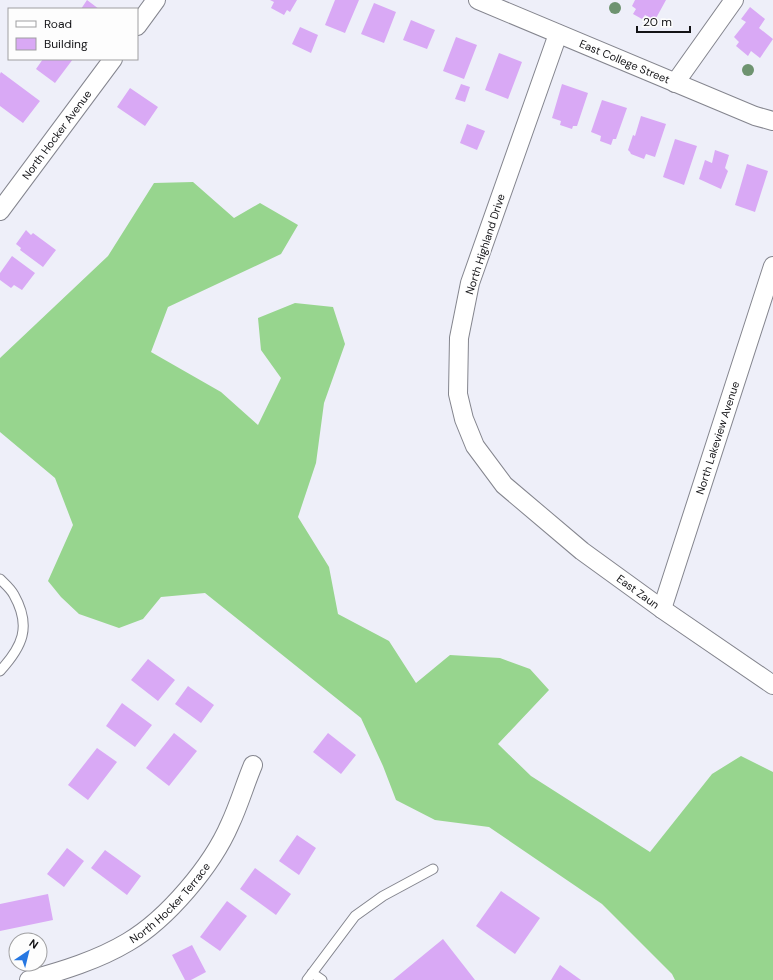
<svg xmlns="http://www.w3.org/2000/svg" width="773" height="980" font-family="'DM Sans',sans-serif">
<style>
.forest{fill:#97d58e}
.building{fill:#d9a9f5}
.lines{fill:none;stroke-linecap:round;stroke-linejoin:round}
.service-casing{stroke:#84858e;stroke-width:11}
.minor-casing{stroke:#84858e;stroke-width:20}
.service{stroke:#fff;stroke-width:9}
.minor{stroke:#fff;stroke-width:18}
.tree{fill:#6e9370}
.labels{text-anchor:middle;stroke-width:3;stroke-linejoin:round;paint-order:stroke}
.street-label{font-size:11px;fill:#131316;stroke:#fdfdfd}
</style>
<rect width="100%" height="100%" fill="#eeeff9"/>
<path class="forest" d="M193,182L234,218L260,203L298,225L281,254L168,307L151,352L221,392L258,425L281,378L261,350L258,318L295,303L333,307L345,344L324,403L316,463L298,517L329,567L338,614L389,641L416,683L450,655L500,658L530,669L549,690L498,744L531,776L650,852L712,774L741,756L773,772V980H675L672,974L602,904L489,827L435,820L396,800L383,766L361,718L205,593L161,597L143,619L119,628L79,614L61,597L48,581L73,525L55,478L0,432V358L108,256L154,183Z"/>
<path class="building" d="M87,0L99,9H81Z
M270,0H297L290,12L287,10L284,15L271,8L274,2Z
M335,0H359L345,33L325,25Z
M635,0H666L655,20L645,15L642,19L633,14L636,9L632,6Z
M374,3L396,12L384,43L361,34Z
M750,7L765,19L759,28L773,39L760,58L751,51L748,56L736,46L739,42L734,37L746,22L741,19Z
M411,20L435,30L427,49L403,40Z
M300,27L318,35L311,53L292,44Z
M456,37L477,45L464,79L443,71Z
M499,53L522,62L508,99L485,90Z
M43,59H73L55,83L36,69Z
M1,72L40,101L23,123L0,106V74Z
M461,84L470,87L465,102L455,99Z
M562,84L588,93L577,126H573L572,129L560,125L561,121L552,118Z
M130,88L158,107L145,126L117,107Z
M602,100L627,108L616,139H613L611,145L600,141L601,136L591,132Z
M641,116L666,124L655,157L646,154L644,159L631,154L630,152L628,150L633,135L635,136Z
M467,124L485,131L477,150L460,143Z
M675,139L697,146L684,185L663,177Z
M715,150L729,155L725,168L728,171L721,189L699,179L705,160L712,163Z
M747,164L768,171L755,212L735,205Z
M26,230L31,235L33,233L56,250L43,267L20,250L21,248L16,244Z
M12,256L35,273L22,290L14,285L11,288L0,280V273Z
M148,659L175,680L158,701L131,680Z
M188,686L214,705L201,723L175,704Z
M122,703L152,725L135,747L106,726Z
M174,733L197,751L169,786L146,768Z
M328,733L356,755L341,774L313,752Z
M97,748L117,762L88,800L68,785Z
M297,835L316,848L299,875L279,861Z
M67,848L84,861L64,887L47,874Z
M105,850L141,876L127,895L91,868Z
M255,868L291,894L276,915L240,889Z
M501,891L540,918L515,954L476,926Z
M48,894L53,920L0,931V904Z
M227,901L247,916L220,951L200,937Z
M443,939L475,980H393Z
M192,945L206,972L191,980H185L172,955Z
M560,965L581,980H551Z"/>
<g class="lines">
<defs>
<path id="service" d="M0,579C5,584 11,589 14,595C32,627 22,647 0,671
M312,973L322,980
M307,980L355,916L383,896L433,869"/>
<g id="minor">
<path id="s1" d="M478,0L755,116L773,121"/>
<path d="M137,26L156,0"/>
<path id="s2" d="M558,34L470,283L459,338L458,394L464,419L475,446L504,485L582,551L662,609L773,685"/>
<path d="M675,83L734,0"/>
<path id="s3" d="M0,211L113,59"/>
<path id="s4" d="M662,609L773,266"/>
<path id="s5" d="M29,980C62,971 98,960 128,942C167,919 212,866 230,824C239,805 245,784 253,765"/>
</g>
</defs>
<use href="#service" class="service-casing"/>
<use href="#minor" class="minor-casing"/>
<use href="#service" class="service"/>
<use href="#minor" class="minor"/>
</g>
<g class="tree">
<circle cx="615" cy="8" r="6"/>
<circle cx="748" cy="70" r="6"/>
</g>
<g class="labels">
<g class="street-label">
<text dy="4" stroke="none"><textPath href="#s1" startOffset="159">East College Street</textPath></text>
<text dy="4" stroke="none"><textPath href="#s3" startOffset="95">North Hocker Avenue</textPath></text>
<text transform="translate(485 244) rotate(-72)" y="4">North Highland Drive</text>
<text dy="4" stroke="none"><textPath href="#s4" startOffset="180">North Lakeview Avenue</textPath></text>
<text dy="4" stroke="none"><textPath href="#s2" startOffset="651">East Zaun</textPath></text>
<text dy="4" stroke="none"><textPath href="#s5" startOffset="164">North Hocker Terrace</textPath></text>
</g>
</g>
<rect x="8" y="8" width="130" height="52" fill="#fdfdfd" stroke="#9f9fa1"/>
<rect x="16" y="21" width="20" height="6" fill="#ffffff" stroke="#9f9fa1"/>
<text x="44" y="28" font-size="12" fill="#131316">Road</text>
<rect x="16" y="38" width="20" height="12" fill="#d9a9f5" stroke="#9f9fa1"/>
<text x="44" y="48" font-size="12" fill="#131316">Building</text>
<g transform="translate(28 952) rotate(35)"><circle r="19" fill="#fdfdfd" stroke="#9f9fa1"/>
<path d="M0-3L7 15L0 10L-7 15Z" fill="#2677e2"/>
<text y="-6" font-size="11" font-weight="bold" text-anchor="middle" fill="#131316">N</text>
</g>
<path d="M637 26v6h53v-6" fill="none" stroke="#131316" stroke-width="2"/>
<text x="643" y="26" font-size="12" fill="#131316" stroke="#fdfdfd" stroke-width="3" paint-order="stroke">20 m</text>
</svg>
